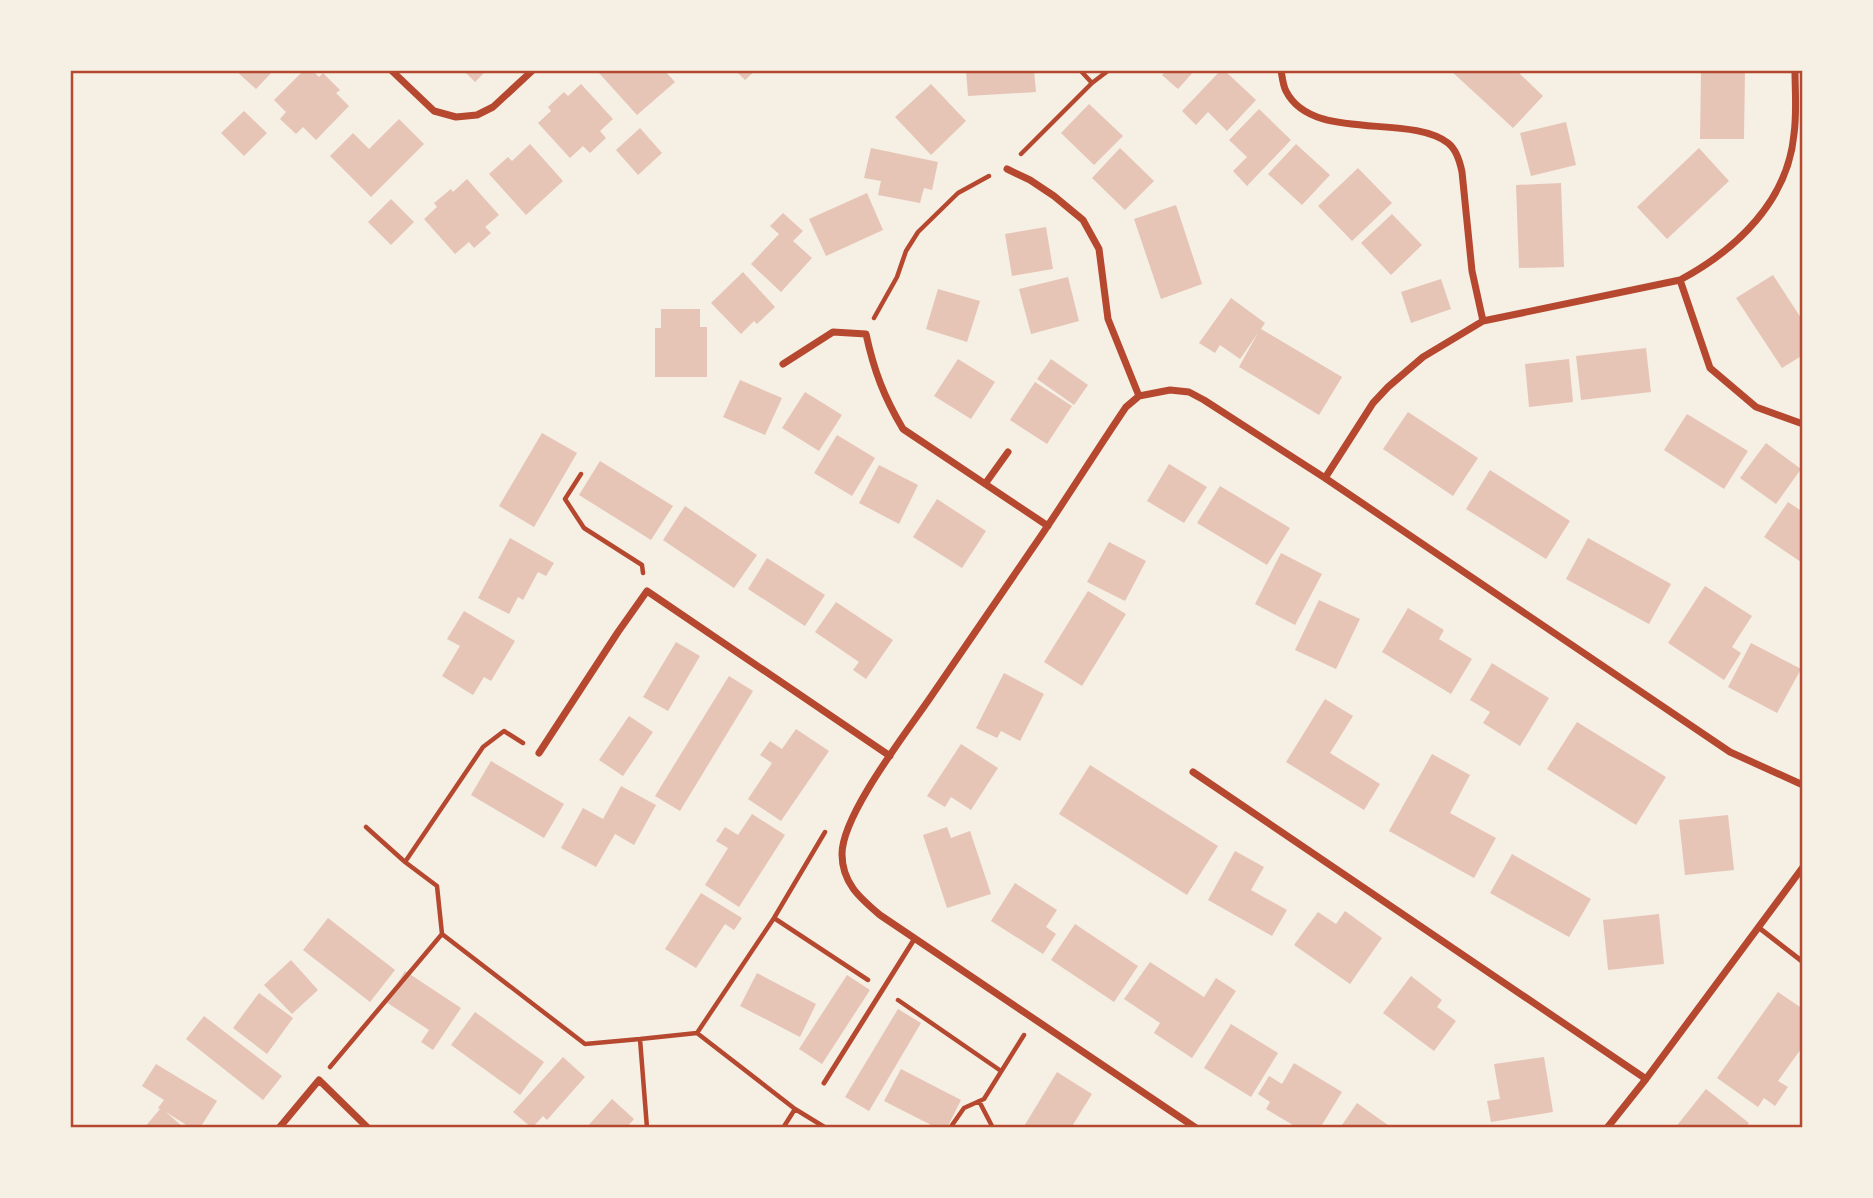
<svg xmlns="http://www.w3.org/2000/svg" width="1873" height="1198" font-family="'Work Sans',sans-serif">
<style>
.building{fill:#e6c5b7}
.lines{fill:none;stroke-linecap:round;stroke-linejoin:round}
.path{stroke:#b5482f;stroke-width:4.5}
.service{stroke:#b5482f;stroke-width:5}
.minor{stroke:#b5482f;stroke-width:7}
.neatline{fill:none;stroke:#b5482f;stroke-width:2.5}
</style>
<rect width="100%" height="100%" fill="#f6efe4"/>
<path class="building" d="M235,70H274L256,89Z
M304,70H312L319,77L323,73L340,90L336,93L349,106L316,140L303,127L296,134L280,119L286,112L274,100Z
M463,70H487L475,82Z
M602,70H664L675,82L637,115L599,73Z
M735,70H756L745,80Z
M966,70H1034L1036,92L968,96Z
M1167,70H1195L1178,89L1162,75Z
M1221,70H1224L1256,100L1227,131L1208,112L1196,125L1182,111Z
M1450,70H1516L1543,96L1513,128Z
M1701,70H1745L1744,139H1700Z
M581,84L613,119L600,131L606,138L590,153L583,146L570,158L538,123L551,111L548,107L564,92L568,96Z
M931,84L966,121L931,155L895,117Z
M1089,104L1123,136L1094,165L1061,133Z
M1259,109L1291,140L1247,186L1233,171L1247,157L1229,140Z
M244,111L267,133L244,156L221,133Z
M399,119L424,144L371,197L330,156L353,133L369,149Z
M1566,122L1576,165L1531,176L1520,133Z
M640,128L662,153L638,175L616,150Z
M530,144L563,181L526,215L489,174L508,157L512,161Z
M1296,144L1330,175L1302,205L1268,174Z
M871,148L938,162L932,190L924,188L920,203L878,195L881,181L864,178Z
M1120,148L1154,181L1125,210L1092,178Z
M1699,148L1729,181L1667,239L1637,207Z
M1358,168L1392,203L1352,241L1318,206Z
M467,179L499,215L485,227L491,233L474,248L469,242L455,254L424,219L437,207L434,203L451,189L453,192Z
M1561,183L1564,267L1519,268L1516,185Z
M867,193L883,230L826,256L809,219Z
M391,199L414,222L391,245L368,222Z
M1176,205L1202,284L1161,299L1134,219Z
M783,213L803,231L793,241L812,258L781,292L751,264L779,234L770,226Z
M1392,214L1422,245L1391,275L1361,243Z
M1046,227L1053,269L1012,276L1005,234Z
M743,272L775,307L757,324L754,321L741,334L711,303Z
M1773,275L1803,321V355L1782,368L1736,298Z
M1068,277L1079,321L1031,334L1019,289Z
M1441,279L1451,309L1411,323L1401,292Z
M938,289L980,301L967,342L926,329Z
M1231,298L1265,323L1261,329L1342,377L1319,415L1239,367L1258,333L1240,359L1220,345L1215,353L1199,343Z
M661,309H700V327H707V377H655V328H661Z
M1646,348L1651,392L1581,400L1576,356Z
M958,359L995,382L971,419L934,396Z
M1051,359L1088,385L1074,405L1037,379Z
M1569,359L1573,402L1529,407L1525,364Z
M740,380L782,398L765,435L723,417Z
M1035,382L1072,406L1047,444L1010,420Z
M805,392L842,415L819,451L782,428Z
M1408,412L1478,458L1453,496L1383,449Z
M1687,414L1748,451L1724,489L1664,450Z
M542,433L577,453L534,527L499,506Z
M837,435L875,458L852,496L814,473Z
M1766,443L1801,469L1776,504L1740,478Z
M600,461L673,506L651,540L579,495Z
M1169,464L1207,487L1184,523L1147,501Z
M879,465L918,485L899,524L859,503Z
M1490,470L1570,521L1546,559L1466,509Z
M1220,486L1290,528L1267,565L1197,523Z
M937,499L986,531L962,568L913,537Z
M1788,502L1803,512V559L1801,562L1764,537Z
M685,506L757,555L734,588L663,540Z
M510,538L554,563L546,576L538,572L523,600L518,597L509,614L478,598Z
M1588,538L1671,584L1649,624L1566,579Z
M1109,542L1146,561L1125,601L1087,582Z
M1281,553L1322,574L1295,625L1255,604Z
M767,558L825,595L805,626L748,589Z
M1705,586L1752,616L1732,647L1741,653L1724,680L1668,643Z
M1088,591L1126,614L1082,686L1044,662Z
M1319,600L1360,619L1336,669L1295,650Z
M836,602L893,640L866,679L853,670L859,662L815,632Z
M1408,608L1444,630L1439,639L1472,659L1451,694L1382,652Z
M464,611L515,641L491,681L484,677L473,695L442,676L460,646L447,639Z
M676,642L700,656L668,711L643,697Z
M1751,643L1801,669L1777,713L1728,687Z
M1492,663L1549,698L1520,746L1483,723L1490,712L1470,700Z
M1004,673L1044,694L1020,741L1001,731L997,738L976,728Z
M729,676L753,691L680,811L655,796Z
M1325,699L1353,716L1330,753L1380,784L1364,810L1286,762Z
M629,716L653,732L623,776L599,760Z
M1577,722L1666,777L1636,825L1547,769Z
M796,729L829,751L781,821L748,799L772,763L760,755L770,741L782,749Z
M961,744L998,768L971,810L951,797L945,807L927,796Z
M1432,754L1470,775L1450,813L1496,838L1474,878L1389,831Z
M491,761L564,804L544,838L471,795Z
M1090,765L1218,846L1187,895L1059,814Z
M621,786L656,805L634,845L615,834L596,867L561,848L583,808L603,819Z
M752,814L785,835L739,907L705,885L728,848L716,841L725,827L738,835Z
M1728,815L1734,870L1685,875L1679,820Z
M947,827L951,838L970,831L991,894L947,908L923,835Z
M1235,851L1264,867L1251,890L1287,910L1272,936L1208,900Z
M1512,854L1591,899L1569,937L1490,893Z
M1015,883L1057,910L1046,927L1056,934L1043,954L991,921Z
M701,893L742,918L734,930L725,924L696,968L665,949Z
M1345,911L1382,938L1350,984L1294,945L1318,912L1336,924Z
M1659,914L1664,964L1608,970L1603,920Z
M328,918L395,970L370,1002L303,950Z
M1075,924L1138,966L1114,1002L1051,960Z
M291,960L318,990L292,1014L264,985Z
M1150,962L1204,997L1216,978L1236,991L1192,1058L1154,1033L1160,1023L1124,999Z
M405,971L461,1008L433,1050L421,1042L429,1030L386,1002Z
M757,973L816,1004L800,1037L740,1006Z
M847,975L870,990L822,1064L799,1049Z
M1411,976L1442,1000L1437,1007L1456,1021L1434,1051L1383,1013Z
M1778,992L1803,1009V1046L1778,1081L1788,1087L1775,1106L1764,1098L1758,1107L1717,1078Z
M259,993L293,1018L267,1054L233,1028Z
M898,1009L921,1023L869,1111L845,1097Z
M475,1012L544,1062L520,1095L451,1045Z
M204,1016L282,1076L263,1100L186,1039Z
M1231,1024L1278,1053L1251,1097L1204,1068Z
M563,1057L585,1077L547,1120L543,1116L532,1128L513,1112Z
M1544,1057L1553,1112L1491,1122L1487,1101L1500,1099L1494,1064Z
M1294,1063L1342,1092L1320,1128H1298L1266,1109L1270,1102L1258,1094L1269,1076L1282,1084Z
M156,1064L217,1101L200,1128H191L166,1112L184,1128H144L160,1109L158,1108L164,1100L142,1086Z
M901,1069L961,1100L947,1128H937L884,1101Z
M1057,1072L1092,1094L1071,1128H1023Z
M1706,1089L1749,1123L1745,1128H1675Z
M612,1099L634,1119L626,1128H586Z
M1357,1103L1392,1128H1340Z"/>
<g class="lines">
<path class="path" d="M1080,70L1092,83
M1021,154L1092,83L1109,70
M874,318L897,277L906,251L918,232L958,193L989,176
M581,474L565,499L584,528L642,565L643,573
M366,827L405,862L437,886L442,934L585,1044L640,1039
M405,862L483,747L504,731L523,743
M774,918L868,980
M898,1000L1001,1071
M697,1033L795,1109L826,1128
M330,1067L442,934
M979,1101L993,1128
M647,1128L640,1039L697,1033L774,918L825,832
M783,1128L795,1109
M950,1128L964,1108L984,1099L1024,1035"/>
<path class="service" d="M1758,927L1803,962
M824,1083L915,938"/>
<path class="minor" d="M391,70L434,111L456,117L477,115L493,107L533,70
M1281,70C1282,76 1283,86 1286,91C1312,143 1409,113 1448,143C1457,150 1460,162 1462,172L1472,271L1483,321
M1007,169L1030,180L1054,196L1083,220L1099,249L1108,319L1139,396
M1680,280L1710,368L1756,407L1803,424
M783,364L833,332L866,334C874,371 884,397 903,429L1048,526
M1325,478L1373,403L1388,387L1423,357L1483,321L1680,280C1736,250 1788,201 1794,134C1797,113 1795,91 1795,70
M985,484L1008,452
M539,753L618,632L647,591L890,756
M1193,772L1646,1079
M279,1128L319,1080L368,1128
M1196,1128L880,915C860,898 842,883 842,854C842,815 906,733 930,698C964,649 998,599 1032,549C1064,503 1094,454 1126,407L1139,396L1170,390L1189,392L1204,400L1325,478L1730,752L1803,785
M1607,1128L1646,1079L1803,867"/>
</g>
<rect width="1873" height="1198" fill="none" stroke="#f6efe4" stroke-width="144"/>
<rect x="72" y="72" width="1729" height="1054" class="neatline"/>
</svg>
